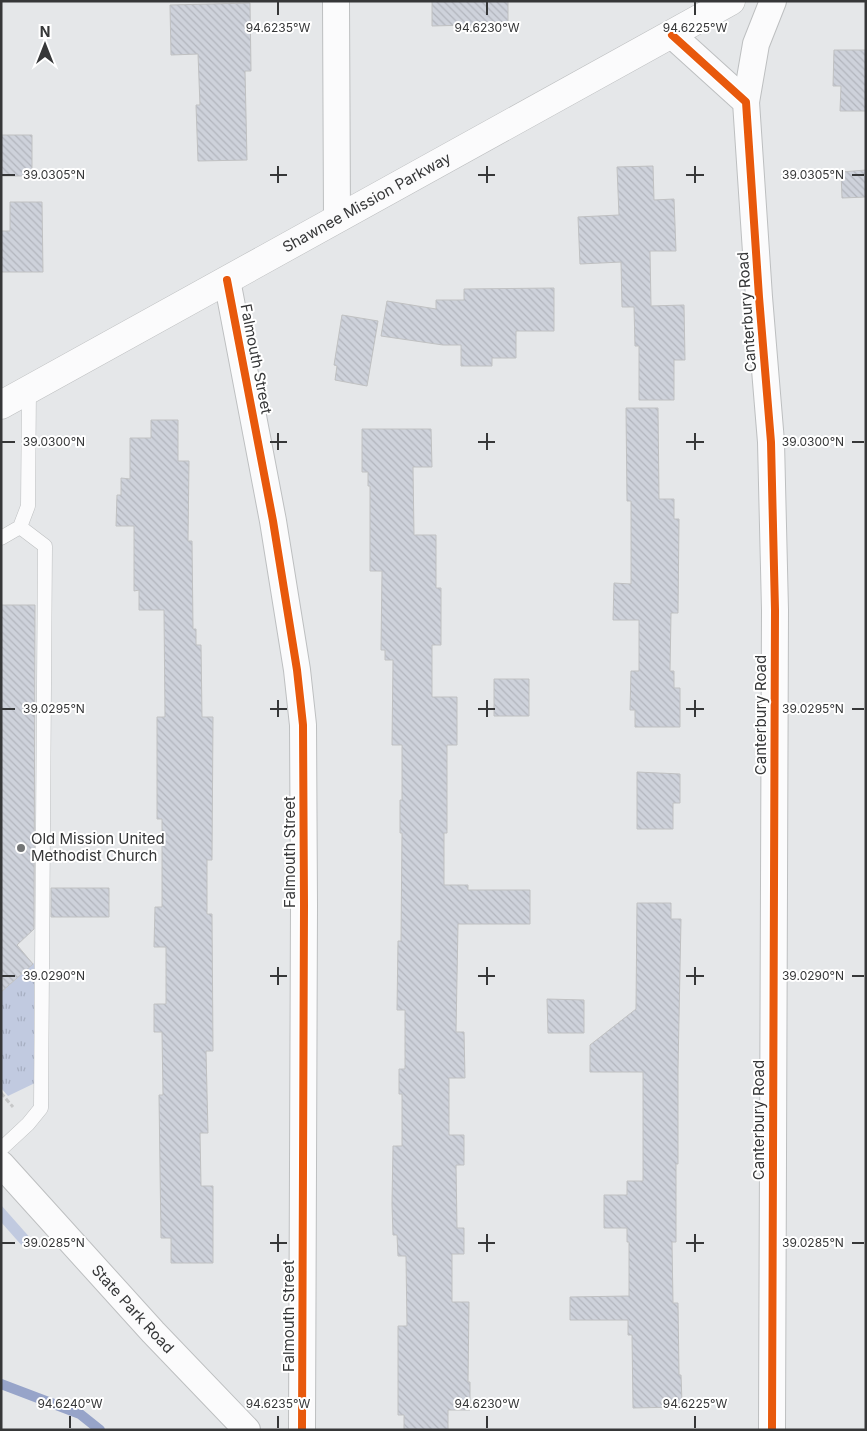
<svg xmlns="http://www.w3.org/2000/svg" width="867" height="1431" font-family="Inter,sans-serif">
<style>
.grass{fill:#c1cae0}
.park{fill:url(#park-tufts)}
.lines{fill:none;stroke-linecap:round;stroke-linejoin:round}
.stream{stroke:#97a4c9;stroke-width:10}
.building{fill:url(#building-back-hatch);stroke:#c0c1c2}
.service-casing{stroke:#bdbfc0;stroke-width:15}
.minor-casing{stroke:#bdbfc0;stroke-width:28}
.trunk-casing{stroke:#bdbfc0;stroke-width:29}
.path{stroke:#c6c7c8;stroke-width:3;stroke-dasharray:5 2.5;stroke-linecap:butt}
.service{stroke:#fbfbfc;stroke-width:14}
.minor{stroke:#fbfbfc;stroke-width:26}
.trunk{stroke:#fbfbfc;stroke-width:28}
.cycleway-casing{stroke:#fff;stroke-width:11}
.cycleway{stroke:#e8590c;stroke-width:8}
.ticks{fill:none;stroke:#363738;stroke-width:2}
.poi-dot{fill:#737576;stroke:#fff;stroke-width:2}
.labels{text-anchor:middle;stroke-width:4;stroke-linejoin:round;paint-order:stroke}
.street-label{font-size:15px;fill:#363738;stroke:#fff}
.poi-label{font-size:15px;fill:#363738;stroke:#fff;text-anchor:start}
.ticks-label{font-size:12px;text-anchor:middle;fill:#363738;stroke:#fff;stroke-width:4;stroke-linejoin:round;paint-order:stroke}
</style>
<defs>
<pattern id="park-tufts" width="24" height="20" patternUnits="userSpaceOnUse" patternTransform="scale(1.25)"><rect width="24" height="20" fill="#c1cae0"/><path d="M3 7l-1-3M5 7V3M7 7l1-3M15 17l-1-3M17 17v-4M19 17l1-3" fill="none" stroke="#a6aec1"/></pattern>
<pattern id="building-back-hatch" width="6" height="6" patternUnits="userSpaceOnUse" patternTransform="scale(1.25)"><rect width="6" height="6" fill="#ced2db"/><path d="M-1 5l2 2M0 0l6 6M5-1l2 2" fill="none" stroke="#b2b5bd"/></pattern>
</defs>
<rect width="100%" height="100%" fill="#e5e7e9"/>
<path class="grass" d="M1,1205L32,1240L24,1248L1,1222Z"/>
<path class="park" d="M34,963L35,1083L8,1096L1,1088V992Z"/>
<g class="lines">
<path class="stream" d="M1,1384L80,1414L100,1430"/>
</g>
<path class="building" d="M432,1H508V24L432,26Z
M250,3L251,71H245L247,160L198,161L196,105H200L198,54L171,55L170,5Z
M834,50H866V111H840L841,86H833Z
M1,135H32V176H1Z
M653,166L654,200L674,199L676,251H650L651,306L684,305L685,360H674V400H639V346H635L634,307H622L621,262L580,264L578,217L619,215L617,167Z
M866,170V197L842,198L841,172Z
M10,202H42L43,272H1V231H10Z
M554,288V331H516V358H492V366H461V345H443L381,336L387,301L436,309V300H464V289Z
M342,315L378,321L367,386L335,380L337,366L334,365Z
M626,408H658L659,499H674V519H679L678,613H671L670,671H674V688H680V727H635V710H630L631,671H639V620H613L614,583L631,584V501H627Z
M151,420H178V461H189L188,541H192L193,629H196V645H201L202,717H213L212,860H207V914H212L213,1051H206L208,1133H200L201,1186H213V1263H171V1238H161L159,1095H163L162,1032H154V1004H166V947H154L155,907H162V819H157V717H165L164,610H139V590L134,591V526H116L117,495H121V478L130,479V438H151Z
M362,429H431L432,467H413L414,535H436V588H441V645H432V697H457V745H447V833H444V885H468V890H530V924H458L456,1032H464L465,1078H449V1135H464V1165H456L457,1228H464V1254H452V1302H469L468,1382H470V1410H448V1430L404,1429V1415H398V1326H407L406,1256H398L397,1235H393L392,1204L393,1146H402V1094H399V1069H405V1010H397L398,941H401L402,833H400V800H402V745H392L393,660H385V650H381L382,571H370V486H368V472H362Z
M1,605H35L34,929L17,945L33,964L1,992Z
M494,679H529V716H494Z
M637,772L680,774V803H673V829H637Z
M51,888H109V917H51Z
M637,903H671V919H681L678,1069V1164H676V1242H672L673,1303H678L679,1375H681L682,1403H677V1407L633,1408L632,1335H628V1320H570V1297L629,1296V1242H627V1228H604V1195H627V1181H643V1072H590V1045L636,1009Z
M547,999L584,1000V1033H548Z"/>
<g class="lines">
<defs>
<path id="service" d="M1,538L20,527L28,506L29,389
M1,1149L28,1124L41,1108L45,546L20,527"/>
<g id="minor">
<path d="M336,1L337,219"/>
<path d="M672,35L746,102L759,297L771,442L775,610L772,1430"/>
<path d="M746,102L756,44L773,1"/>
<path d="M227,280L273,521L297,670L303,725L304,905L302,1430"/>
<path id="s1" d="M1,1164L153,1332L247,1430"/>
</g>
<g id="trunk">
<path id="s2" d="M1,405L731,1"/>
</g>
</defs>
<use href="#service" class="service-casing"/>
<use href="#minor" class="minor-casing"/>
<use href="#trunk" class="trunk-casing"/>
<path class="path" d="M1,1093L13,1107"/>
<use href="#service" class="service"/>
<use href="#minor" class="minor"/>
<use href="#trunk" class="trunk"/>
<defs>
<path id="cycleway" d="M672,35L746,102L759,297L771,442L775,610L772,1430
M227,280L273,521L297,670L303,725L304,905L302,1430"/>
</defs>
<use href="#cycleway" class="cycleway-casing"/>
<use href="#cycleway" class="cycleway"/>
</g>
<path class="ticks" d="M278,2V15M487,2V15M695,2V15M278,166V183M487,166V183M695,166V183M2,175H15M270,175H287M478,175H495M686,175H704M852,175H864M278,433V450M487,433V450M695,433V450M2,442H15M270,442H287M478,442H495M686,442H704M852,442H864M278,700V717M487,700V717M695,700V717M2,709H15M270,709H287M478,709H495M686,709H704M852,709H864M278,967V985M487,967V985M695,967V985M2,976H15M270,976H287M478,976H495M686,976H704M852,976H864M278,1234V1252M487,1234V1252M695,1234V1252M2,1243H15M270,1243H287M478,1243H495M686,1243H704M852,1243H864M70,1416V1428M278,1416V1428M487,1416V1428M695,1416V1428"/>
<circle class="poi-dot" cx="21" cy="848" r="5"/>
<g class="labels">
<g class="street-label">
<text dy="5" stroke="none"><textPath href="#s2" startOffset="418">Shawnee Mission Parkway</textPath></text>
<text transform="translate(747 312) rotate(-94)" y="5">Canterbury Road</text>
<text transform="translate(256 359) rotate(79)" y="5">Falmouth Street</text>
<text transform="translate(761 715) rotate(-90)" y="5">Canterbury Road</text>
<text transform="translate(290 852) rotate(-90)" y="5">Falmouth Street</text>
<text transform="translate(759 1120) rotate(-90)" y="5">Canterbury Road</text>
<text dy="5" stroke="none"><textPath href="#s1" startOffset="196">State Park Road</textPath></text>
<text transform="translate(289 1316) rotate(-90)" y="5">Falmouth Street</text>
</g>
<g class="poi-label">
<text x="31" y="844">Old Mission United<tspan x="31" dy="17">Methodist Church</tspan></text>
</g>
</g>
<g class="ticks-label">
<text x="278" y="32">94.6235°W</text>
<text x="487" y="32">94.6230°W</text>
<text x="695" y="32">94.6225°W</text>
<text x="54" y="179">39.0305°N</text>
<text x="813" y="179">39.0305°N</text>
<text x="54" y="446">39.0300°N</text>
<text x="813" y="446">39.0300°N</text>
<text x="54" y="713">39.0295°N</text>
<text x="813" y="713">39.0295°N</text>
<text x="54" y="980">39.0290°N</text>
<text x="813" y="980">39.0290°N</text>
<text x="54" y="1247">39.0285°N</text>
<text x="813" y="1247">39.0285°N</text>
<text x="70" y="1408">94.6240°W</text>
<text x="278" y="1408">94.6235°W</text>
<text x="487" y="1408">94.6230°W</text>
<text x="695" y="1408">94.6225°W</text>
</g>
<rect width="867" height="1431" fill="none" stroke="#363738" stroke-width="5"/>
<g transform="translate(45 45)" stroke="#ffffff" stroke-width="4" paint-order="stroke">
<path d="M0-4L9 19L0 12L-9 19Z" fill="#363738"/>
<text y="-8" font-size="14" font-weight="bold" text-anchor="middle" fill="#363738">N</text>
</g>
</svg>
